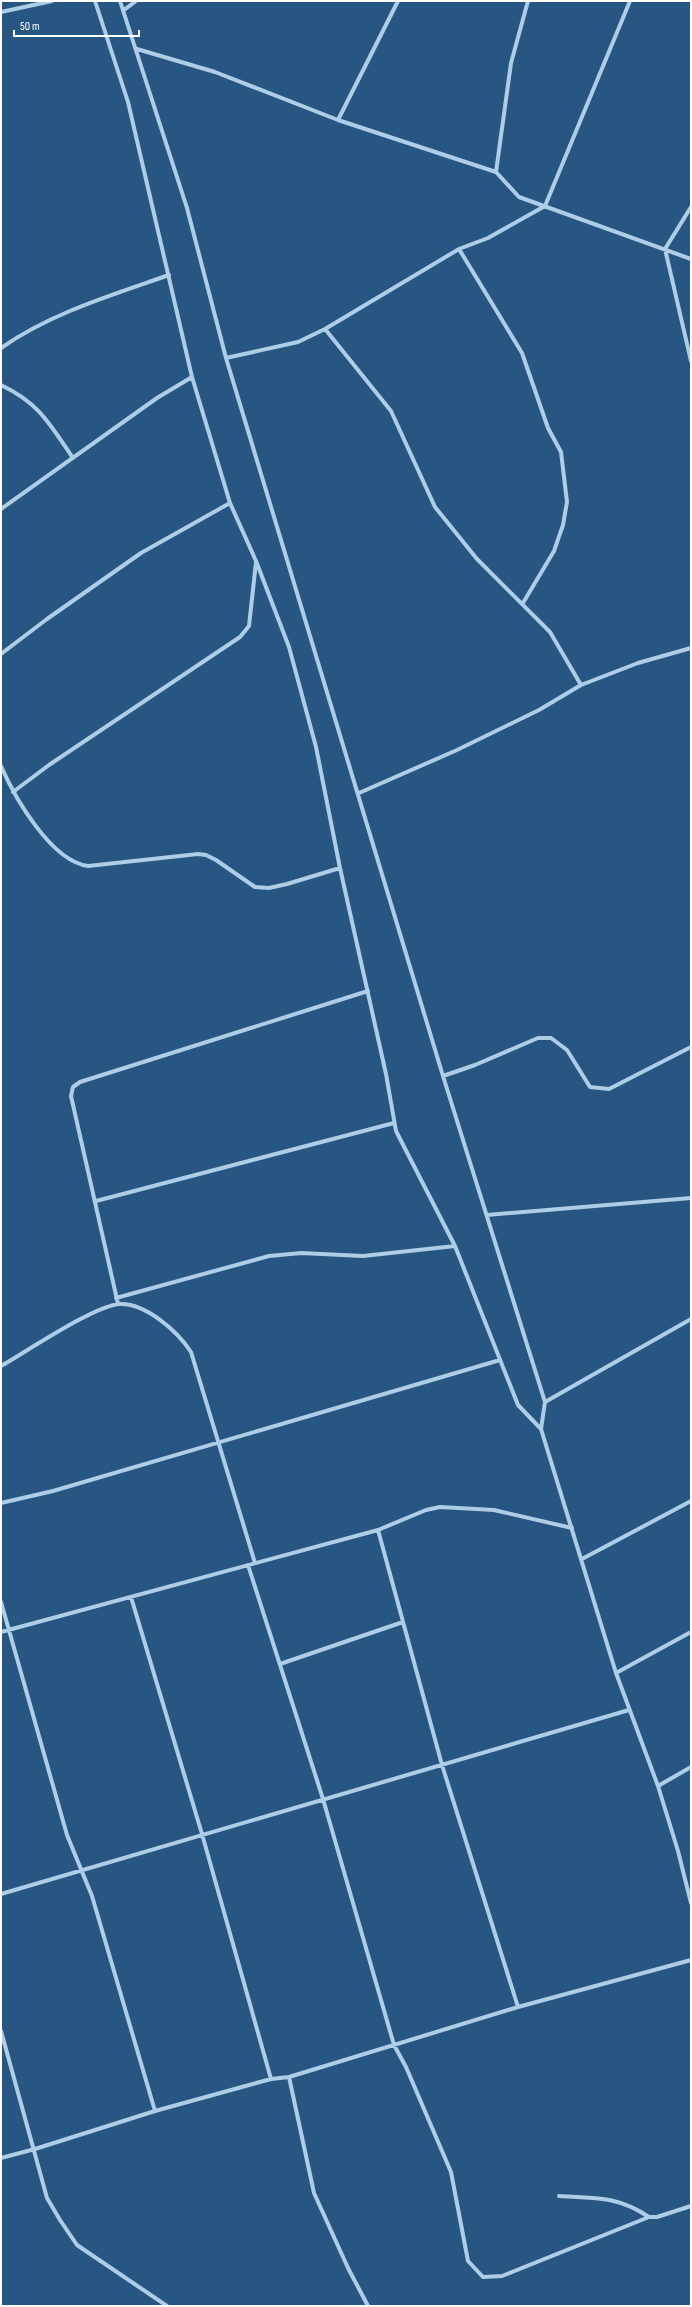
<svg xmlns="http://www.w3.org/2000/svg" width="692" height="2307" font-family="'Sofia Sans Condensed',sans-serif">
<style>
.lines{fill:none;stroke-linecap:round;stroke-linejoin:round}
.street{stroke:#aecde6;stroke-width:4}
</style>
<rect width="100%" height="100%" fill="#265681"/>
<g class="lines">
<path class="street" d="M95,1L128,102L192,377L230,503L256,561L289,647L316,747L340,868L386,1074L396,1131L455,1246L518,1405L541,1429
M120,1L187,208L226,358L443,1076L545,1402L541,1429L616,1673L658,1786L678,1851L691,1903
M124,10L136,1
M1,12L52,1
M137,49L215,72L338,120L496,172L519,197L691,259
M338,120L398,1
M496,172L511,63L528,1
M691,207L665,249L691,361
M459,249L522,353L548,428L561,452L567,502L563,525L554,551L523,603
M325,329L391,411L435,507L477,559L550,632L581,685
M1,348C51,313 112,295 169,275
M226,358L298,342L325,329L459,249L488,238L545,206L630,1
M1,385C40,404 49,423 73,458
M1,509L157,398L192,377
M1,654L47,619L141,553L230,503
M1,766C15,798 51,861 88,866L198,854L206,855L216,860L255,887L269,888L287,884L340,868
M13,792L49,765L240,637L249,626L256,562
M359,793L457,750L539,710L581,685L638,663L691,648
M443,1076L475,1065L538,1038H551L567,1050L590,1087L609,1089L691,1047
M96,1201L394,1123
M487,1215L691,1198
M116,1298L269,1256L301,1253L363,1256L455,1246
M118,1304L71,1096L73,1087L80,1082L368,991
M1,1366C26,1352 95,1305 120,1304C146,1303 178,1332 191,1352L255,1563
M545,1402L691,1319
M1,1503L53,1491L500,1360
M378,1530L442,1765L518,2007
M582,1559L691,1501
M248,1565L323,1799L394,2045L406,2067L451,2172L468,2261L483,2277L502,2276L649,2217H657L691,2206
M131,1597L202,1834L271,2079
M1,1602L67,1835L92,1896L155,2111
M1,1632L378,1530L426,1510L440,1507L494,1510L572,1528
M280,1664L403,1622
M616,1673L691,1632
M658,1786L691,1767
M1,1894L629,1710
M1,2031L47,2198L60,2220L77,2245L167,2306
M289,2077L314,2193L348,2268L368,2306
M1,2158L35,2149L155,2111L271,2079L289,2077L518,2007L691,1960
M559,2196C596,2198 618,2196 649,2217"/>
</g>
<rect width="692" height="2307" fill="none" stroke="#ffffff" stroke-width="4"/>
<path d="M14 30v6h125v-6" fill="none" stroke="#ffffff" stroke-width="2"/>
<text x="20" y="30" font-size="12" fill="#ffffff" stroke="#265681" stroke-width="3" paint-order="stroke">50 m</text>
</svg>
